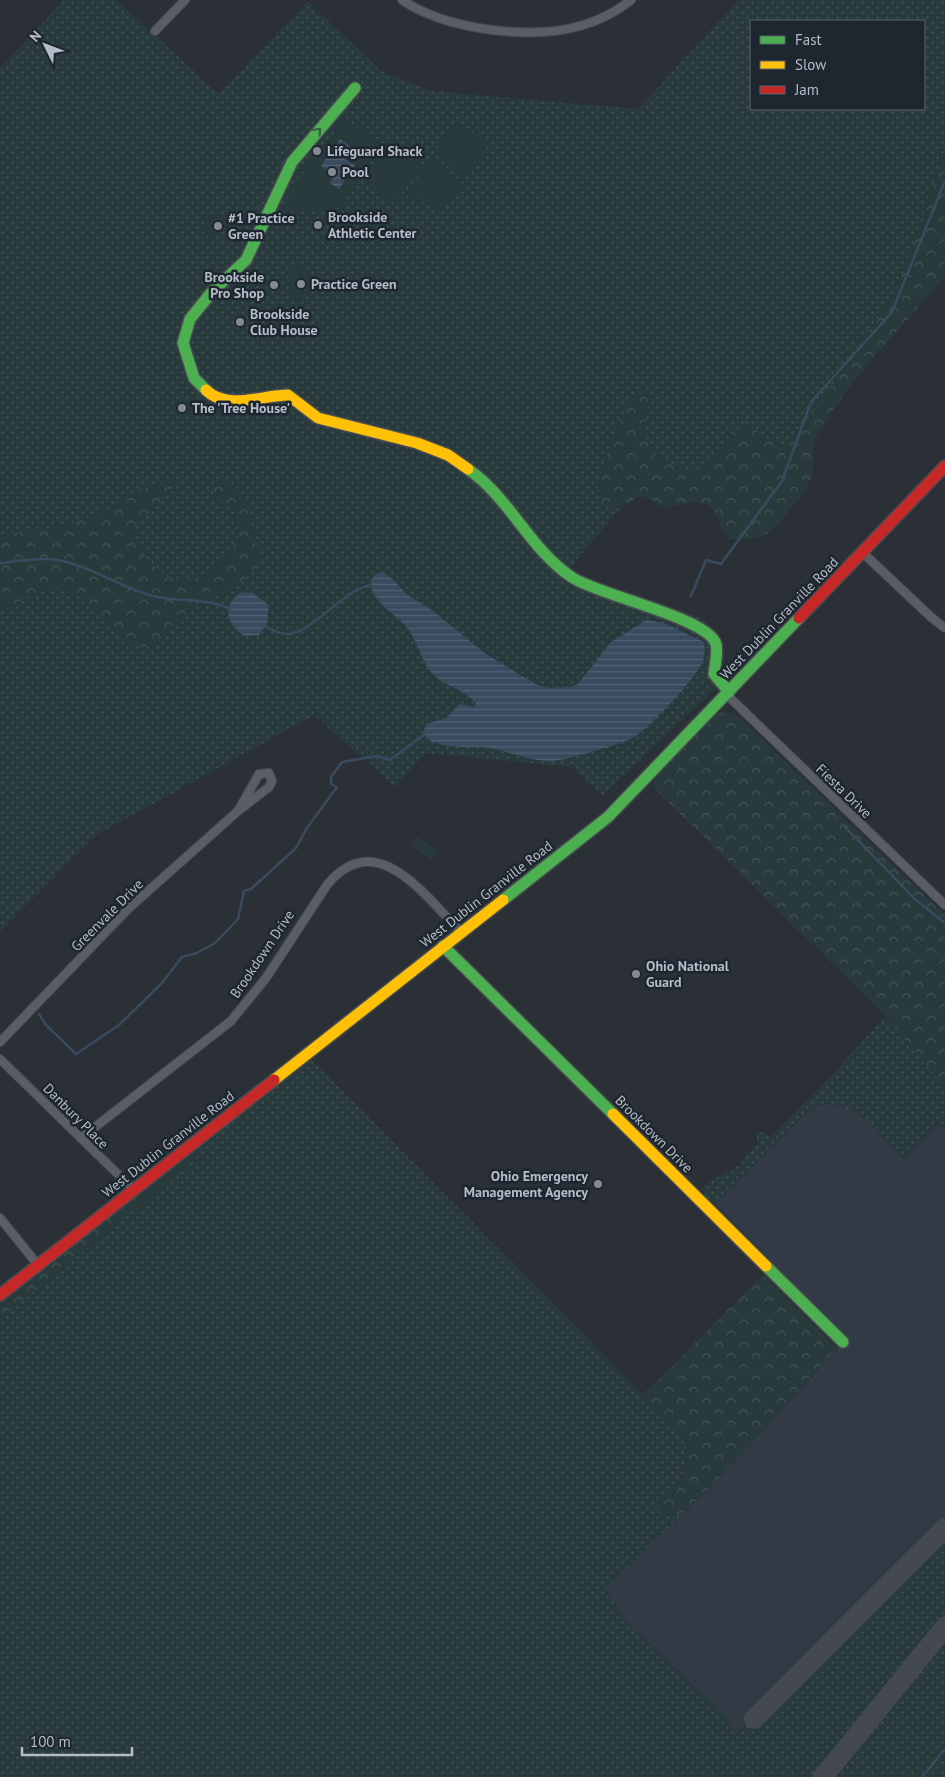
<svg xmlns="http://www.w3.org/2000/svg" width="945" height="1777" font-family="'PT Sans',sans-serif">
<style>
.airport{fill:#323a46}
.grass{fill:url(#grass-dots);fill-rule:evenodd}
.forest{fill:url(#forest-crowns)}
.park{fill:#283a3c}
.water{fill:url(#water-rules)}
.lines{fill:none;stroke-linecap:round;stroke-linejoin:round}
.stream{stroke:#3a4a5f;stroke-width:2.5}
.taxiway{stroke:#44494f;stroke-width:20}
.street-casing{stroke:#484c51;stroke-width:10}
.fast-casing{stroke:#484c51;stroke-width:14}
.slow-casing{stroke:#484c51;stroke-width:14}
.jam-casing{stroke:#484c51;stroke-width:14}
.street{stroke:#5a5e64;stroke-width:8}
.fast{stroke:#4caf50;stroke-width:11}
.slow{stroke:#ffc107;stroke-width:11}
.jam{stroke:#c62828;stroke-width:11}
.oneway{stroke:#305d3d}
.poi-dot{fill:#848b94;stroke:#1e2630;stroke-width:2}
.labels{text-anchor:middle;stroke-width:5;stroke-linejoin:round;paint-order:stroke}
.poi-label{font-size:14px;font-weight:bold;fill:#b5bcc7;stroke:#1e2630;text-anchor:start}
.street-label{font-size:14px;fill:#b5bcc7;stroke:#1e2630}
</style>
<defs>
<pattern id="grass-dots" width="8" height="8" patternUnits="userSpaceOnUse" patternTransform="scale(1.25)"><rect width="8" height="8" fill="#283a3c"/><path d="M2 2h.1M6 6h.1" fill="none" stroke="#455557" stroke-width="1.8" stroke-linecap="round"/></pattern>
<pattern id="forest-crowns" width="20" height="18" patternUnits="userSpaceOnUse" patternTransform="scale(1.25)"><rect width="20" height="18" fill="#283a3c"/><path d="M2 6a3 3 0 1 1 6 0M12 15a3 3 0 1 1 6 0" fill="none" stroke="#455557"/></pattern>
<pattern id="water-rules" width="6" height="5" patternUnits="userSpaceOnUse" patternTransform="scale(1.25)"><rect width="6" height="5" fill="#3a4a5f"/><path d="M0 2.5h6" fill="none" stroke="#546274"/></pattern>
</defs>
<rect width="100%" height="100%" fill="#2a3036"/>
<path class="airport" d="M886,1028L945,1096V1777H693L607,1588L722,1475L846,1339L710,1198Z"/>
<path class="grass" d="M64,0H116L219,94L308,1L381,71L431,91L638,109L738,0H945V148L903,274L892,298L793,442L788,445L764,441L753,426L745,421L703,470C684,471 651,462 647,440C646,435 646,429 646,424L612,510L618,511L569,569C581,578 594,586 609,591C637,601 707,607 720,638C724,646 721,655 720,664L734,671L602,796L571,767L426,753L395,787L314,715L95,836L0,932V68ZM751,21H924V109H751Z
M885,1016L945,1087V1130L939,1124L903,1160C876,1133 845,1083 805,1115L718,1202L709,1201L704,1196V1186C717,1175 734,1171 743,1162L741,1160L757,1144V1133L762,1132L771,1137L835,1072Z
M309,1057L670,1422C675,1429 684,1437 686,1445C693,1470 670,1493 658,1513L664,1516H680L607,1588L621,1615L730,1721L735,1734L945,1530V1611L811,1777H0V1318L197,1160V1154L188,1153Z
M945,1642V1777H835Z"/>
<path class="forest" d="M945,148V276C904,326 853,375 820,430C807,451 816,455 812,474C808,491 782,520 769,532C758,541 743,539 729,540C722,533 720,524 716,515C708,495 682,504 666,508L643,496L636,498L618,511C609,510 600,502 597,493C604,465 616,402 646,391L650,392C646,424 637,451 673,464C684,468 692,471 703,470L745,421L749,420L764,441L788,445L793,442L892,298L903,274Z
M171,479H176V484L135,527C129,544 163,580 181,581C204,582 247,545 239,521C234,507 220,504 213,493C212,484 219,481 227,481C248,491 257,536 260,558C250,585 225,590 202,603C192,608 183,615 175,623C168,630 162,640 153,644C122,658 101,611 81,597C74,593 67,591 59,589C35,585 22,607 0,610V535L44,529L81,521L116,504L136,491Z
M725,711L740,718L945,915V1087L885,1016L657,791L654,786L656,774L714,715Z
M188,1153L197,1154V1160L0,1318V1302Z
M763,1275L837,1348L722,1475L680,1516H664L658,1513L657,1504C666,1495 677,1486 683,1475C700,1443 663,1415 643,1395Z"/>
<path class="park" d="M343,118L381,143L346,193L347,209L331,207L330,211C314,212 298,214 284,207L313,155L317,158Z
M458,122L489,145L465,176L434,153L455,123Z
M391,138L423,161L394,203L361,181Z
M432,160L463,183L439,214L408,191L429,161Z
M211,216L230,219L233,225L231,229L211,236L206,235V218Z
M297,266L305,269L313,282L308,293L298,300L293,299C287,290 287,272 297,266Z
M417,837L438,851L432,860L411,846Z"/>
<path class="water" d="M340,139L350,146L342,157L355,165L339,189L330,183L334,176L321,166Z
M383,572L394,580L406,594L433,611L486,654L535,684L549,688L570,687L578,684L611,642L646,620L664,623L704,642C705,648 705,655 703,661C698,676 646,732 631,739C617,745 569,759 554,761C535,763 504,749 482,747C471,747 410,749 427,724L446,718L460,704L474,707L476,704C466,689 445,687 433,674C420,660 418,639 404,624C393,612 368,599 371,580L376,574Z
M242,592L254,594L269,605L267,623L259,635L244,636C226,623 221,605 242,592Z"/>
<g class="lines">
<path class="stream" d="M0,563C16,562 33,558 50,559C89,563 120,589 158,597C182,602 207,598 230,609
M691,596L706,560L721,564L782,481L811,402L892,312L945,181
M264,626C271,629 278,634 286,634C313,634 340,591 371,585
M845,827L916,900L945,923
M39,1014L46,1025L76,1054L119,1025L162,983L182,957L197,953L215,943L238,919L244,891L251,889L296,848L307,828L337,787L331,784V777L342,762L377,756L390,760L425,734
M922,1777L945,1749"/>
<path class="taxiway" d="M754,1719L945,1528
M823,1777L945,1627"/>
<defs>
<path id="street" d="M402,0C447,30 529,40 580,26C598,21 617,11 631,0
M155,31L185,0
M862,552L931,617L945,628
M726,694L945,905
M0,1042L129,908L238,811L269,787L272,781L269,773L259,774L238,811
M0,1059L134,1190
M81,1138L231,1021L266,978L327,885C376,825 425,896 461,932
M0,1218L38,1265"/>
<path id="fast" d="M206,390L194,378L183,343L190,319L211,293L246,260L292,162L355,88
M468,469C510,498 530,550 573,578C599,595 708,618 716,644C718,652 715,665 714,674L729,692
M503,900L608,817L799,618
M443,946L613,1114
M766,1266L843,1342"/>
<path id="slow" d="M206,390C227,411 262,395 288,395L318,418L417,443L448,455L468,469
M274,1080L503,900
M613,1114L766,1266"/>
<path id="jam" d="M799,618L945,466
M0,1295L274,1080"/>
</defs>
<use href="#street" class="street-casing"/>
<use href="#fast" class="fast-casing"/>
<use href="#slow" class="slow-casing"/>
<use href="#jam" class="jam-casing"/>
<use href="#street" class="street"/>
<use href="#fast" class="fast"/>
<use href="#slow" class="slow"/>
<use href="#jam" class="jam"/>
</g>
<defs><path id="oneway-chevron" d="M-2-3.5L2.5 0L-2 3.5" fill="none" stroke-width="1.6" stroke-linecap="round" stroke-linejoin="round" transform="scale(1.25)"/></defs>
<use class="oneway" href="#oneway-chevron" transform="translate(318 131) rotate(-49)"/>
<g class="poi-dot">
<circle cx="317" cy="151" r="5"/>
<circle cx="332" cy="172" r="5"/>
<circle cx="318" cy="225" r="5"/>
<circle cx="218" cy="226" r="5"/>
<circle cx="301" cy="284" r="5"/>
<circle cx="274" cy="285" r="5"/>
<circle cx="240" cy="322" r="5"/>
<circle cx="182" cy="408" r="5"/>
<circle cx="636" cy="974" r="5"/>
<circle cx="598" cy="1184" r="5"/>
</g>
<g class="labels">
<g class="poi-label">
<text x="327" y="156">Lifeguard Shack</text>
<text x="342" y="177">Pool</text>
<text x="328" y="222">Brookside<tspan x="328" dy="16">Athletic Center</tspan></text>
<text x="228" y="223">#1 Practice<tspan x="228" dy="16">Green</tspan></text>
<text x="264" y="282" text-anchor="end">Brookside<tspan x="264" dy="16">Pro Shop</tspan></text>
<text x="311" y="289">Practice Green</text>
<text x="250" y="319">Brookside<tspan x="250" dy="16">Club House</tspan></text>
<text x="192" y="413">The 'Tree House'</text>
<text x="646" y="971">Ohio National<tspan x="646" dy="16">Guard</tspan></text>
<text x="588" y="1181" text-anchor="end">Ohio Emergency<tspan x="588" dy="16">Management Agency</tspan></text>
</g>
<g class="street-label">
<text transform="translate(779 618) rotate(-46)" y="5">West Dublin Granville Road</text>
<text transform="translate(844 791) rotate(44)" y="5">Fiesta Drive</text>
<text transform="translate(486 894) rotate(-38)" y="5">West Dublin Granville Road</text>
<text transform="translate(107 915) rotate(-45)" y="5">Greenvale Drive</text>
<text transform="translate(262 954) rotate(-56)" y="5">Brookdown Drive</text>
<text transform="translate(76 1116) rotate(45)" y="5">Danbury Place</text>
<text transform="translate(654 1134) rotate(45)" y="5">Brookdown Drive</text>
<text transform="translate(168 1144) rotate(-38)" y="5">West Dublin Granville Road</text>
</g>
</g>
<rect x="750" y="20" width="175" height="90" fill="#1e2630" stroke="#5a626c"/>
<rect x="760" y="36" width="25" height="8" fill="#4caf50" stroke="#5a626c"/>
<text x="795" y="45" font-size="15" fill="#b5bcc7">Fast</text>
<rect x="760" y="61" width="25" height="8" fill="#ffc107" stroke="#5a626c"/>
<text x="795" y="70" font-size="15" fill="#b5bcc7">Slow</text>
<rect x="760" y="86" width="25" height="8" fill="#c62828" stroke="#5a626c"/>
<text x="795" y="95" font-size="15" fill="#b5bcc7">Jam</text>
<g transform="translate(45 45) rotate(312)" stroke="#1e2630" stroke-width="4" paint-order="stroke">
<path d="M0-4L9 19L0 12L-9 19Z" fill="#b5bcc7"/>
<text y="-8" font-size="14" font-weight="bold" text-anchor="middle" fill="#b5bcc7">N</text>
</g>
<path d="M22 1747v8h110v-8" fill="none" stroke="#b5bcc7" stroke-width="2.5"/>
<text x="30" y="1747" font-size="15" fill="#b5bcc7" stroke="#1e2630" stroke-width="4" paint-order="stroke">100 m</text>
</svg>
